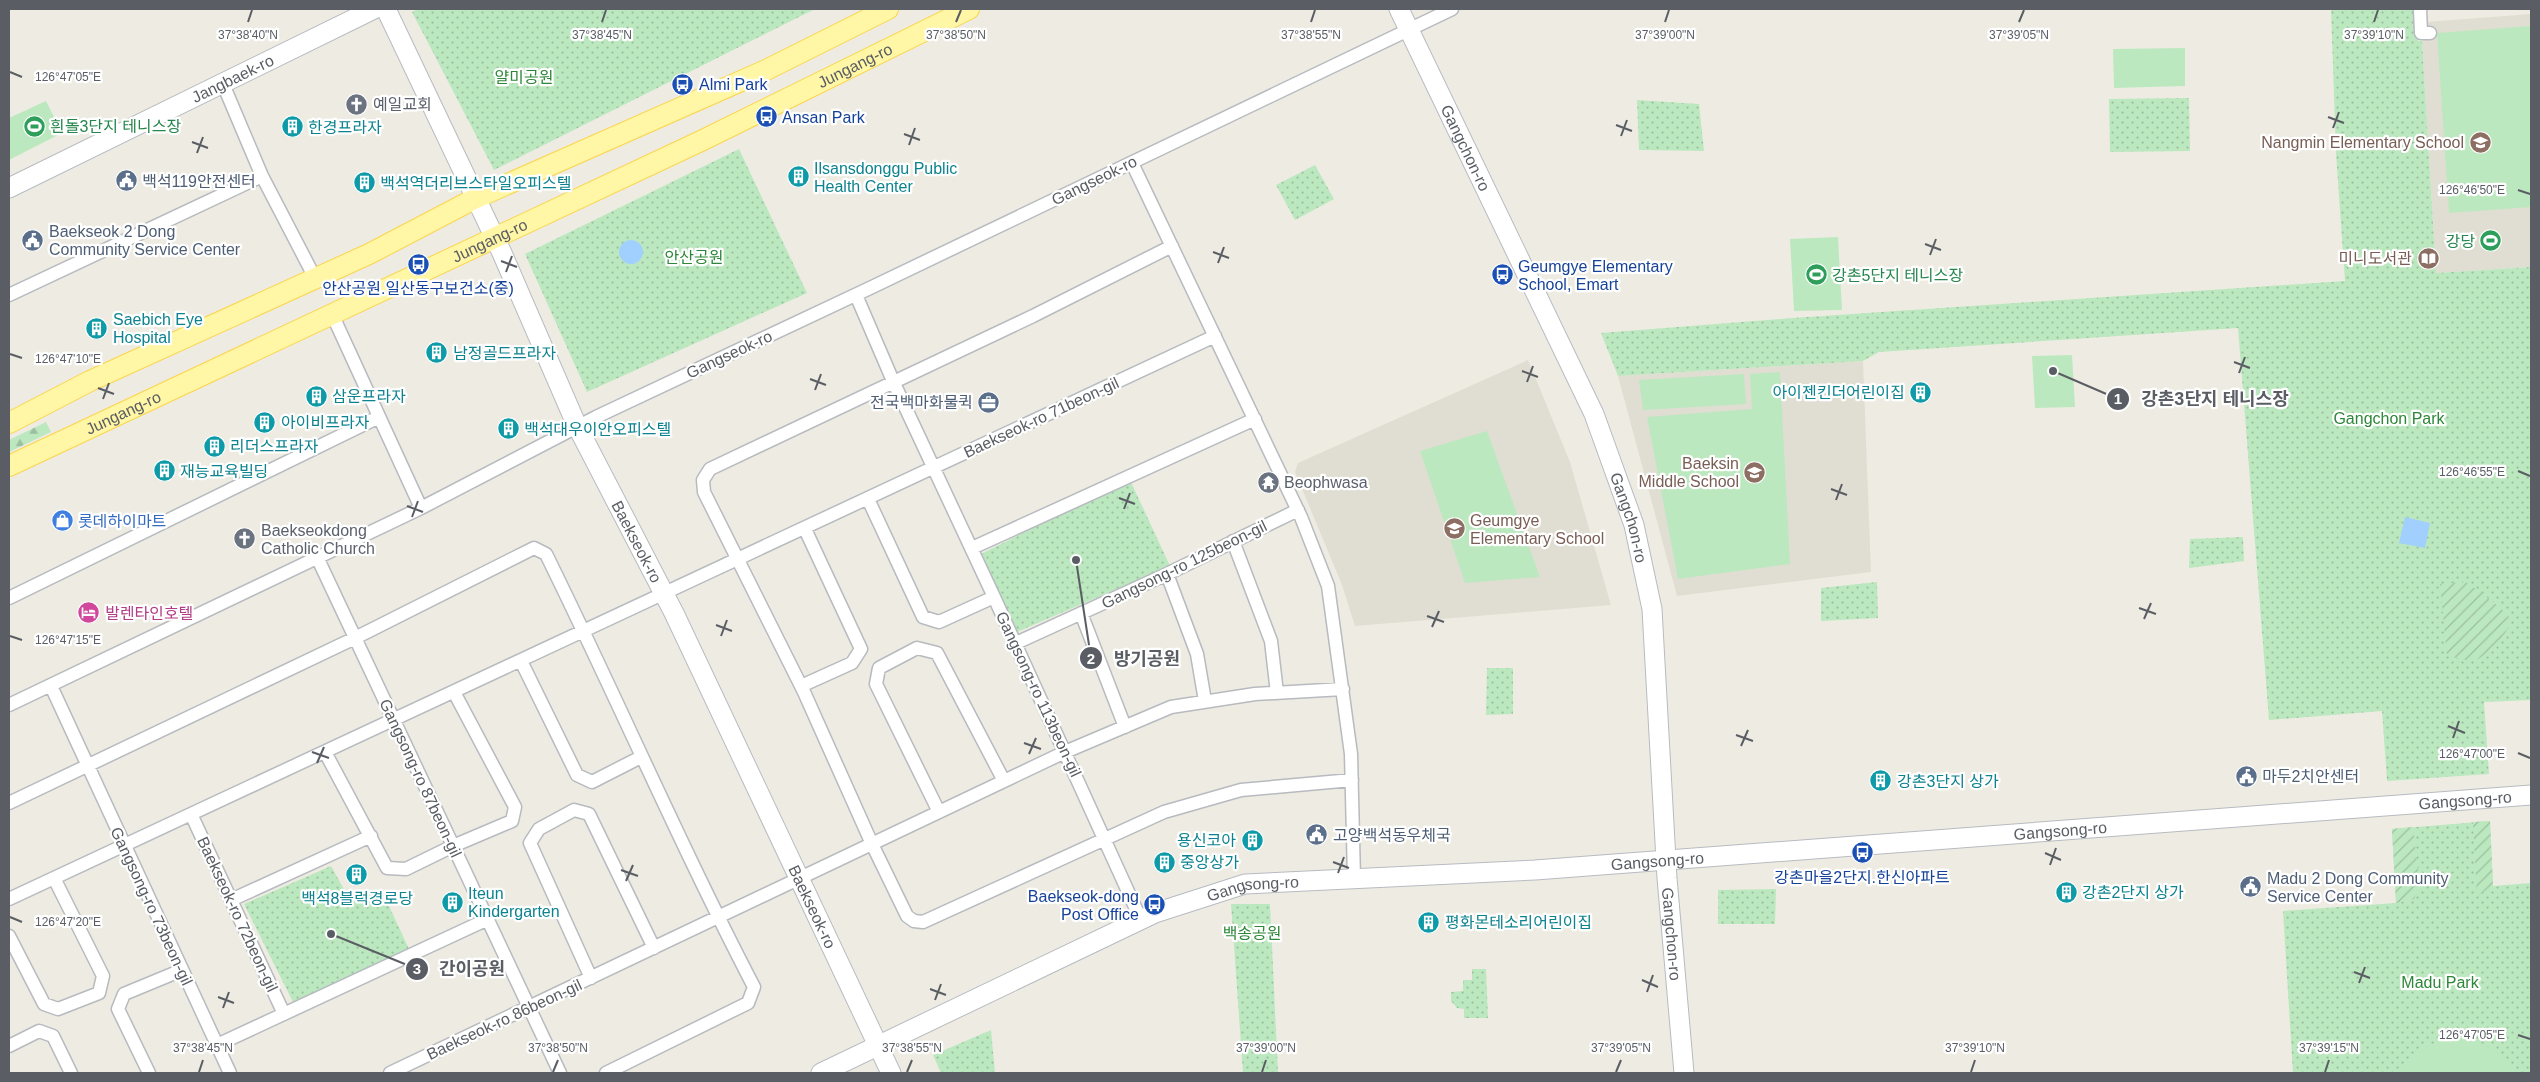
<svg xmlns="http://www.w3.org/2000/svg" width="2540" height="1082" font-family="Helvetica,'Noto Sans KR',sans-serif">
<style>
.education{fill:#e0ded2}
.forest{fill:url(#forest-firs)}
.park{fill:url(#park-dots)}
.garden{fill:url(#garden-furrows)}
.pitch{fill:#bce8bf}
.water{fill:#a1d0ff}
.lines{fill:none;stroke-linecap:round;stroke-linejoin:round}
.street-casing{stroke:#b7babf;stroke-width:15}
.secondary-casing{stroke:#b7bbc1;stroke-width:21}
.primary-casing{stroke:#fbd54e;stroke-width:22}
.street{stroke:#fff;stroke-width:12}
.secondary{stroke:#fff;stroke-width:19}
.primary{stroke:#fff6a6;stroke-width:20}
.ticks{fill:none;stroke:#5a5e64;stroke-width:2}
.labels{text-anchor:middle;stroke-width:4.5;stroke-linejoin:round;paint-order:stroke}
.street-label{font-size:16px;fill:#5a5e64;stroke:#fff}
.park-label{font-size:16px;fill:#2e8738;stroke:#fff}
.transit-label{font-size:16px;fill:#164399;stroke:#fff;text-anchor:start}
.worship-label{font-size:16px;fill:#5b616d;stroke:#fff;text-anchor:start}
.leisure-label{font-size:16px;fill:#27864d;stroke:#fff;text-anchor:start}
.culture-label{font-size:16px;fill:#0d838f;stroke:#fff;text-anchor:start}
.education-label{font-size:16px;fill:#785e54;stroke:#fff;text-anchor:end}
.service-label{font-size:16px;fill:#4e5e75;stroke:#fff;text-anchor:start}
.shop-label{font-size:16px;fill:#366cbe;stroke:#fff;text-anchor:start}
.hotel-label{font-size:16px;fill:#b23c85;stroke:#fff;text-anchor:start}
.ticks-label{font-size:12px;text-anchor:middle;fill:#5a5e64;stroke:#fff;stroke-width:4.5;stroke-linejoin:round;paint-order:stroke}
.leader{fill:none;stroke:#5a5e64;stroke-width:2}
.callout-dot{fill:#5a5e64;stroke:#fff;stroke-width:2}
.mark-label{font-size:15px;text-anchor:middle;font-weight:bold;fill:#fff}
.callout-label{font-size:18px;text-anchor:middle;font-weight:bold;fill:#5a5e64;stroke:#fff;stroke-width:4.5;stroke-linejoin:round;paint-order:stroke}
</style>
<defs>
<pattern id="forest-firs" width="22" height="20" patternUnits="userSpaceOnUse" patternTransform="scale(1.25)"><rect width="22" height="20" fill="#bce8bf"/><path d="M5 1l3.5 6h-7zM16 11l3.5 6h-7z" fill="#9cbf9f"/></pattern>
<pattern id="park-dots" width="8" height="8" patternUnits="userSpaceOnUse" patternTransform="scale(1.25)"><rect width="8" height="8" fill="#bce8bf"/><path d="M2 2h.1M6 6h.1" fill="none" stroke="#9cbf9f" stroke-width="1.8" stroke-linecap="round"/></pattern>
<pattern id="garden-furrows" width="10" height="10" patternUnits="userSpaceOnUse" patternTransform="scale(1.25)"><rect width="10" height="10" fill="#bce8bf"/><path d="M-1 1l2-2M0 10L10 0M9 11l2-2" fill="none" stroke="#9cbf9f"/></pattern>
</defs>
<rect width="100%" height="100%" fill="#eeece2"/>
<path class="education" d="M2531,14V267L2436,273L2422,41L2425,40V22Z
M1528,360L1570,462L1611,605L1355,626L1342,585L1295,472L1298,463Z
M1863,361L1871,572L1677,596L1618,376Z"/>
<path class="forest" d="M46,422L51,432L9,452V440Z"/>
<path class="park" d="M418,9H815L494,170L412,12Z
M2331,9H2416L2418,41H2422L2436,273L2531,267V700L2484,702L2489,774L2387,781L2382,711L2269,720L2238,328L1879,352L1863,361L1618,376L1601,333L1793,318L2345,281L2336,153Z
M2189,98L2190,151L2110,152L2109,99Z
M1637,100L1699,104L1704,151L1639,150Z
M739,149L807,293L587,392L525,254Z
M1315,165L1334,199L1295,220L1276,185Z
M1130,480L1170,566L1017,632L981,554Z
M2243,537L2244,561L2189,568L2190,539Z
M1877,582L1878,618L1821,621V588Z
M1487,668H1513V714L1486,715Z
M2490,821L2493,886L2531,883V1073H2293L2283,911L2396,903L2392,829Z
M331,866L350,900L381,889L409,949L293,1002L244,904Z
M1776,889L1775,924H1718V890Z
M1231,904H1270L1278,1073H1243Z
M1472,969H1486L1488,1018H1464V1009L1457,1008L1451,1001V992L1463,991V980H1472Z
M991,1030L995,1073H941L933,1055Z"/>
<path class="garden" d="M2466,582C2476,590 2506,609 2510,619C2514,628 2486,656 2478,659C2468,663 2457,657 2447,656L2440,584Z
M2490,821L2493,886L2477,896L2473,822Z
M2413,827L2420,887L2414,899L2396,903L2392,829Z"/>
<path class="pitch" d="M2531,26V207L2449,213L2437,33Z
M2185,48V86L2114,88L2113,49Z
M46,101L62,133L9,160V118Z
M1838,237L1842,310L1794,311L1790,239Z
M2072,355L2075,407L2035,408L2032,356Z
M1780,372L1790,564L1678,579L1647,417L1752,409L1750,374Z
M1744,374L1746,404L1643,410L1639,380Z
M1487,431L1540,577L1465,583L1420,451Z
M2454,1038C2478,1041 2505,1049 2515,1073H2398C2411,1051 2430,1043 2454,1038Z"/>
<path class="water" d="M619 252a12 12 0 1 1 24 0a12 12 0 1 1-24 0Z
M2405,517L2430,523L2425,548L2399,543Z"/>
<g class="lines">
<defs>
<path id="street" d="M2420,9L2421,33H2430
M223,84L262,176L315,278
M1132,163L1301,517L1328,586L1351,754L1354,879
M1172,246L1033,316L710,469L703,480L704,492L804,692L872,844L907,916L914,921L923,922L1164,812L1241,790L1352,780
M9,295L262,176
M856,295L893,381L994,597L1141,920
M332,314L421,508
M868,499L923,617L939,622L994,597
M1233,541L1271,641L1277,693
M972,548L1255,419
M317,557L560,1073
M1167,574L1197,654L1205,701
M9,598L379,417
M1081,613L1125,727
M1016,643L1167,574L1298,510
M521,661L577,775L592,782L641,757
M51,686L230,1073
M801,686L852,663L861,649L805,529
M9,705L421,508L596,417L870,288L1452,9
M325,752L387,868L406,869L453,846L512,821L515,807L454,692
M9,803L355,638L534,548L546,554C617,698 680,845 754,987L748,1003L606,1073
M939,812L876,684L879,668L917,648L937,653L1004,781
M191,814L284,1014
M9,899L1215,336
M231,900L371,836
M9,936L44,1004L58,1009L99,993L103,976L54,878
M591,978L530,843L539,829L574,810L589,814L654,948
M217,1045L488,919
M9,1046L39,1031L53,1036L71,1073
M149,1073L118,1009L124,994L182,970
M390,1073L1065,752L1171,707L1255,694L1343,689"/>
<g id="secondary">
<path id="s1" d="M386,9L502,253L577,426L674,613L891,1073"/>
<path id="s2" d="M1399,9L1594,414L1634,525L1652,609L1667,878L1684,1073"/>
<path id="s3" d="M9,188L374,9"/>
<path id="s4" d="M821,1073L1155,913L1245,884L1535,870L2531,795"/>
</g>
<g id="primary">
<path d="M9,423L90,381L369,254L476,198L766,70L888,9"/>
<path id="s5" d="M9,466L703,140L969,9"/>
</g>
</defs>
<use href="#street" class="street-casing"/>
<use href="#secondary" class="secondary-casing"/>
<use href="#primary" class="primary-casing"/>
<use href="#street" class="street"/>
<use href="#secondary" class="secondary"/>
<use href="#primary" class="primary"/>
</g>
<path class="ticks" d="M248,22L252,10M602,22L606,10M956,22L961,10M1311,22L1315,10M1665,22L1669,10M2019,22L2024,10M2374,22L2378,10M10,72L22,77M2328,117L2344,123M1616,125L1632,131M2333,128L2339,112M904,134L920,140M1621,136L1627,120M192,142L208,148M909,145L915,128M197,153L203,137M2518,190L2530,194M1925,244L1941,250M1213,252L1229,258M1930,255L1936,239M501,261L517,267M1218,263L1224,247M506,272L512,256M10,354L22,358M2234,362L2250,368M1522,371L1538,377M2239,373L2245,357M810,379L826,385M1527,382L1533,366M98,388L114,394M815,390L821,374M103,399L109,383M2518,471L2530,476M1831,489L1847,495M1119,498L1135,504M1836,500L1842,484M407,506L423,512M1124,509L1130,493M412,517L418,501M2139,608L2156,614M1427,616L1444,622M2144,619L2151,603M716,625L732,631M1432,627L1439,611M10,636L22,640M721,636L727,620M2448,726L2465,733M1736,735L1753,741M2453,738L2459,721M1024,743L1041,749M1741,746L1748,730M312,752L329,758M2518,753L2530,758M1029,754L1036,738M317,763L324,747M2045,853L2061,860M1333,862L1349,868M2050,865L2056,848M621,870L638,876M1338,873L1344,857M626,881L633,865M10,917L22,922M2354,972L2370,978M1642,980L1658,987M2359,983L2365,967M930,989L946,995M1647,992L1653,975M218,997L234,1003M935,1000L941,984M223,1008L229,992M2518,1035L2530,1039M199,1072L203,1060M553,1072L558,1060M907,1072L912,1060M1262,1072L1266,1060M1616,1072L1621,1060M1971,1072L1975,1060M2325,1072L2329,1060"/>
<defs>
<symbol id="bus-disc" viewBox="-11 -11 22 22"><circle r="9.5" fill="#1a4fb4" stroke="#fff"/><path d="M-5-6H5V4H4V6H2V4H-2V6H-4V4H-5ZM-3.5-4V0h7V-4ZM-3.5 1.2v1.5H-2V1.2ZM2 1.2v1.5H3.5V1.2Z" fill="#fff"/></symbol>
<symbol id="church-disc" viewBox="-11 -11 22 22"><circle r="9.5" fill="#6b7280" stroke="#fff"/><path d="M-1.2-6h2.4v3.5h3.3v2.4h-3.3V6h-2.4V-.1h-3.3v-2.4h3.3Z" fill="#fff"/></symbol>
<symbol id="stadium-disc" viewBox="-11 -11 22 22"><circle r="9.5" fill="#2e9e5b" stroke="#fff"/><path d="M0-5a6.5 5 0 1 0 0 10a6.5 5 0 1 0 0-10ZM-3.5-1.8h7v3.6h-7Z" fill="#fff"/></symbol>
<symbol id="building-disc" viewBox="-11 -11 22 22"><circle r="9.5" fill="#0f9aa8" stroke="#fff"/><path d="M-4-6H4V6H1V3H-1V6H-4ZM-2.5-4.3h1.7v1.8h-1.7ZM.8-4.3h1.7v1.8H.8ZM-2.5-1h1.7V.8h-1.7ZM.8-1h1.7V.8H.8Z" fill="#fff"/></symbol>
<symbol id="school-disc" viewBox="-11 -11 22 22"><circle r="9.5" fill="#8d6e63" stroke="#fff"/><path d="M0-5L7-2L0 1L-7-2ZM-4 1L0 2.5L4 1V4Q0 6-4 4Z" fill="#fff"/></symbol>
<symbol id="civic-disc" viewBox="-11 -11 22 22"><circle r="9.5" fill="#5c6f8a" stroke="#fff"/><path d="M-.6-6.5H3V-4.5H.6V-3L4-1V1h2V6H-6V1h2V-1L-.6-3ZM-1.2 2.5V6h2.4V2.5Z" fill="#fff"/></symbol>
<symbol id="library-disc" viewBox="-11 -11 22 22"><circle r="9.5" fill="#8d6e63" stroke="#fff"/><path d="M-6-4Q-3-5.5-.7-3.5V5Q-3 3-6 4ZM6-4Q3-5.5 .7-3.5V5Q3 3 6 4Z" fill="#fff"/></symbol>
<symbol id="office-disc" viewBox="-11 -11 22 22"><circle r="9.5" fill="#5c6f8a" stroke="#fff"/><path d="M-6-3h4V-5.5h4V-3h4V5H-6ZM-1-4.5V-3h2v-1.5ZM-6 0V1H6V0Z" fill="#fff"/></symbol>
<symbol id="temple-disc" viewBox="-11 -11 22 22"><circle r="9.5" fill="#6b7280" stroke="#fff"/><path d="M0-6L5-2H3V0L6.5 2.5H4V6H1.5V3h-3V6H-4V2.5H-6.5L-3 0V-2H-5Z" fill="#fff"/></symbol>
<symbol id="shop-disc" viewBox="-11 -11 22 22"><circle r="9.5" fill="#3f7fe0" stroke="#fff"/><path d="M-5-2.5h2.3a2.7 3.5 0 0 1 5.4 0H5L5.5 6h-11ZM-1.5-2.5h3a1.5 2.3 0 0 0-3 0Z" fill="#fff"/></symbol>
<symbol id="hotel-disc" viewBox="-11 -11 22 22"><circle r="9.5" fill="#d1479c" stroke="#fff"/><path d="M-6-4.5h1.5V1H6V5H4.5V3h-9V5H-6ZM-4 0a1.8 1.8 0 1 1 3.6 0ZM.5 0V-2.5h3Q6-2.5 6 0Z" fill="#fff"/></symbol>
</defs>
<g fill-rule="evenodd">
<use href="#bus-disc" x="670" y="72" width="25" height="25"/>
<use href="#church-disc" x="344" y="92" width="25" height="25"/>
<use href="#bus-disc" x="754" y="104" width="25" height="25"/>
<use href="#stadium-disc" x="22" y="114" width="25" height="25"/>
<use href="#building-disc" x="280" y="114" width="25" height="25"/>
<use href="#school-disc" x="2468" y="130" width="25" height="25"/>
<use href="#building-disc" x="786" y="164" width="25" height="25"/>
<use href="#civic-disc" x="114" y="168" width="25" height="25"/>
<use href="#building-disc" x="352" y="170" width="25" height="25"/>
<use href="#civic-disc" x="20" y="228" width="25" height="25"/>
<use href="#stadium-disc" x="2478" y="228" width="25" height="25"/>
<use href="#library-disc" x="2416" y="246" width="25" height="25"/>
<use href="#bus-disc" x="406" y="252" width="25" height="25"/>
<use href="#bus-disc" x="1490" y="262" width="25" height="25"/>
<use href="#stadium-disc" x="1804" y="262" width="25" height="25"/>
<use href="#building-disc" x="84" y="316" width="25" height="25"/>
<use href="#building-disc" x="424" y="340" width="25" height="25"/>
<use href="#building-disc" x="1908" y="380" width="25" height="25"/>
<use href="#building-disc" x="304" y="384" width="25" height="25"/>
<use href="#office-disc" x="976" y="390" width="25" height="25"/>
<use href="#building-disc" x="252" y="410" width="25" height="25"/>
<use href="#building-disc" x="496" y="416" width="25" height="25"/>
<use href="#building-disc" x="202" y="434" width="25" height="25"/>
<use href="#building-disc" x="152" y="458" width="25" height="25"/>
<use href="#school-disc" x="1742" y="460" width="25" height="25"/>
<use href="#temple-disc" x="1256" y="470" width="25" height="25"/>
<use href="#shop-disc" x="50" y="508" width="25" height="25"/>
<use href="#school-disc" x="1442" y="516" width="25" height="25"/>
<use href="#church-disc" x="232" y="526" width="25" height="25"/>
<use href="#hotel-disc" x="76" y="600" width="25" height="25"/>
<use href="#civic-disc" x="2234" y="764" width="25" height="25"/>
<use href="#building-disc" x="1868" y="768" width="25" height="25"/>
<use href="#civic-disc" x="1304" y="822" width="25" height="25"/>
<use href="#building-disc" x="1240" y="828" width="25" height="25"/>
<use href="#bus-disc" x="1850" y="840" width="25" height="25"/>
<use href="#building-disc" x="1152" y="850" width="25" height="25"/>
<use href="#building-disc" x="344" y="862" width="25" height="25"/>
<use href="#civic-disc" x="2238" y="874" width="25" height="25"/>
<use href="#building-disc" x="2054" y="880" width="25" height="25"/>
<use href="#building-disc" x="440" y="890" width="25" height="25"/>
<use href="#bus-disc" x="1142" y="892" width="25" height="25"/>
<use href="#building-disc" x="1416" y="910" width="25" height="25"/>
</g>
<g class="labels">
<g class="street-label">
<text dy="6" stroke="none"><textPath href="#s5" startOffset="936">Jungang-ro</textPath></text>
<text dy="6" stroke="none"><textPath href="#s3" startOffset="249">Jangbaek-ro</textPath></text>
<text dy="6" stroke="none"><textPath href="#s2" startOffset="154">Gangchon-ro</textPath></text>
<text transform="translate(1094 180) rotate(-26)" y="6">Gangseok-ro</text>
<text dy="6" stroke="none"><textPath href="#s5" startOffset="531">Jungang-ro</textPath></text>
<text transform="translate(729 354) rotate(-25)" y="6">Gangseok-ro</text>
<text dy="6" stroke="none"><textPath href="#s5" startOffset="126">Jungang-ro</textPath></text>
<text transform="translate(1041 417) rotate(-25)" y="6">Baekseok-ro 71beon-gil</text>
<text dy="6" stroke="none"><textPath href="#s2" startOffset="559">Gangchon-ro</textPath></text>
<text dy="6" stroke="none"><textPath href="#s1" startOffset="589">Baekseok-ro</textPath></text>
<text transform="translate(1184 564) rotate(-26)" y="6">Gangsong-ro 125beon-gil</text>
<text transform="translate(1039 694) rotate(65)" y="6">Gangsong-ro 113beon-gil</text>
<text transform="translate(421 778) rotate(65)" y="6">Gangsong-ro 87beon-gil</text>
<text dy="6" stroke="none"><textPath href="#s4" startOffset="1688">Gangsong-ro</textPath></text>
<text dy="6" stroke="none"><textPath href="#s4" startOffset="1282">Gangsong-ro</textPath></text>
<text dy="6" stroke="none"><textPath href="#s4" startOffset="878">Gangsong-ro</textPath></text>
<text dy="6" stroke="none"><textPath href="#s4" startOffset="472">Gangsong-ro</textPath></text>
<text transform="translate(152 906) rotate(65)" y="6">Gangsong-ro 73beon-gil</text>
<text dy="6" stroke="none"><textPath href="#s1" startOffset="994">Baekseok-ro</textPath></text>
<text transform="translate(238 914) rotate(65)" y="6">Baekseok-ro 72beon-gil</text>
<text dy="6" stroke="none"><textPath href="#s2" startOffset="979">Gangchon-ro</textPath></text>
<text transform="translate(504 1019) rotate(-25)" y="6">Baekseok-ro 86beon-gil</text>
</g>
<g class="park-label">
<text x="524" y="83">얄미공원</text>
<text x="694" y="263">안산공원</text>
<text x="2389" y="424">Gangchon Park</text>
<text x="1252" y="939">백송공원</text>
<text x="2440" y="988">Madu Park</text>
</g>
<g class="transit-label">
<text x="699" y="90">Almi Park</text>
<text x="782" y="123">Ansan Park</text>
<text x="1518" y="272">Geumgye Elementary<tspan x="1518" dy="18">School, Emart</tspan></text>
<text x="418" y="294" text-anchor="middle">안산공원.일산동구보건소(중)</text>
<text x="1862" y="883" text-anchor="middle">강촌마을2단지.한신아파트</text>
<text x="1139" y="902" text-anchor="end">Baekseok-dong<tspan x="1139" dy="18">Post Office</tspan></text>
</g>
<g class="worship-label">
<text x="373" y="110">예일교회</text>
<text x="1284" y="488">Beophwasa</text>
<text x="261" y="536">Baekseokdong<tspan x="261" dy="18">Catholic Church</tspan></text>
</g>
<g class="leisure-label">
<text x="50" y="132">흰돌3단지 테니스장</text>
<text x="2475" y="247" text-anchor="end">강당</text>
<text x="1832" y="281">강촌5단지 테니스장</text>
</g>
<g class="culture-label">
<text x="308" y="133">한경프라자</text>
<text x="814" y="174">Ilsansdonggu Public<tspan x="814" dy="18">Health Center</tspan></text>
<text x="380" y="189">백석역더리브스타일오피스텔</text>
<text x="113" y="325">Saebich Eye<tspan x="113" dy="18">Hospital</tspan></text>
<text x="453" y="359">남정골드프라자</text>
<text x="1905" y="398" text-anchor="end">아이젠킨더어린이집</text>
<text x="332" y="402">삼운프라자</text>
<text x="281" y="428">아이비프라자</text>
<text x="524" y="435">백석대우이안오피스텔</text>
<text x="230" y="452">리더스프라자</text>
<text x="180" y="477">재능교육빌딩</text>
<text x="1897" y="787">강촌3단지 상가</text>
<text x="1236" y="846" text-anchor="end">용신코아</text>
<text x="1180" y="868">중앙상가</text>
<text x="2082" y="898">강촌2단지 상가</text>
<text x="468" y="899">Iteun<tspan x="468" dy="18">Kindergarten</tspan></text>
<text x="357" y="904" text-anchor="middle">백석8블럭경로당</text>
<text x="1445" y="928">평화몬테소리어린이집</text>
</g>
<g class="education-label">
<text x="2464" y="148">Nangmin Elementary School</text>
<text x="2412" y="264">미니도서관</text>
<text x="1739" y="469">Baeksin<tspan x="1739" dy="18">Middle School</tspan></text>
<text x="1470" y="526" text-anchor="start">Geumgye<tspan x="1470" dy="18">Elementary School</tspan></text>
</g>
<g class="service-label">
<text x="142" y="187">백석119안전센터</text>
<text x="49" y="237">Baekseok 2 Dong<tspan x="49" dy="18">Community Service Center</tspan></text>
<text x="973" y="408" text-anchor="end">전국백마화물퀵</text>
<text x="2262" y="782">마두2치안센터</text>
<text x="1333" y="841">고양백석동우체국</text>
<text x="2267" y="884">Madu 2 Dong Community<tspan x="2267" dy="18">Service Center</tspan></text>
</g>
<g class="shop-label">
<text x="78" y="527">롯데하이마트</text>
</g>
<g class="hotel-label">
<text x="105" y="619">발렌타인호텔</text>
</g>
</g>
<g class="ticks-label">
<text x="248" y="39">37°38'40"N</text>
<text x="602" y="39">37°38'45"N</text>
<text x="956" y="39">37°38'50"N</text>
<text x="1311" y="39">37°38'55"N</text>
<text x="1665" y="39">37°39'00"N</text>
<text x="2019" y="39">37°39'05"N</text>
<text x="2374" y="39">37°39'10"N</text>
<text x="68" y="81">126°47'05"E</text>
<text x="2472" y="194">126°46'50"E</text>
<text x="68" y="363">126°47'10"E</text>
<text x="2472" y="476">126°46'55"E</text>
<text x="68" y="644">126°47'15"E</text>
<text x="2472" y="758">126°47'00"E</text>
<text x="68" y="926">126°47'20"E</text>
<text x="2472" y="1039">126°47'05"E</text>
<text x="203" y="1052">37°38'45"N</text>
<text x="558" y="1052">37°38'50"N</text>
<text x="912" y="1052">37°38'55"N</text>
<text x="1266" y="1052">37°39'00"N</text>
<text x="1621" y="1052">37°39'05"N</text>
<text x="1975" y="1052">37°39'10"N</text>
<text x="2329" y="1052">37°39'15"N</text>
</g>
<path class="leader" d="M2053 371L2118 399M1076 560L1091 658M331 934L417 969"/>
<g class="callout-dot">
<circle cx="2053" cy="371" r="5"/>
<circle cx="1076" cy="560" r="5"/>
<circle cx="331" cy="934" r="5"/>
<circle cx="2118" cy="399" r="12"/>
<circle cx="1091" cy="658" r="12"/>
<circle cx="417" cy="969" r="12"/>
</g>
<g class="mark-label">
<text x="2118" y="404">1</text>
<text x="1091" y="664">2</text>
<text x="417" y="974">3</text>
</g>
<g class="callout-label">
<text x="2215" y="405">강촌3단지 테니스장</text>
<text x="1147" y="665">방기공원</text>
<text x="472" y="975">간이공원</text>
</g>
<rect width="2540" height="1082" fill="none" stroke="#5a5e64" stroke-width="20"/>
</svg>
